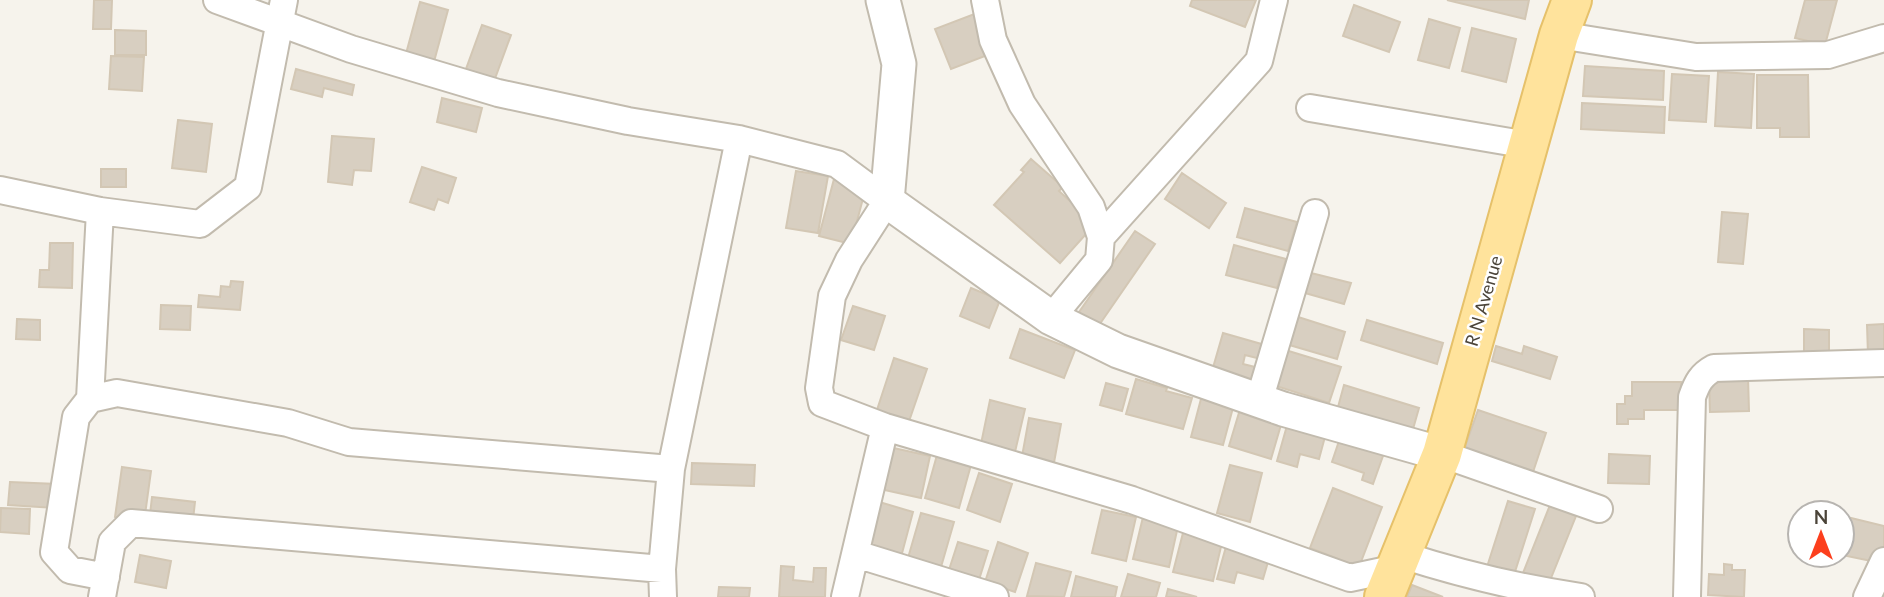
<svg xmlns="http://www.w3.org/2000/svg" width="1884" height="597" font-family="Lato,sans-serif">
<style>
.building{fill:#d8cfc1;stroke:#d3c7b4;stroke-width:2}
.lines{fill:none;stroke-linecap:round;stroke-linejoin:round}
.minor-casing{stroke:#c2bbae;stroke-width:30}
.tertiary-casing{stroke:#c2bbae;stroke-width:37}
.primary-casing{stroke:#e6c16a;stroke-width:42}
.minor{stroke:#fff;stroke-width:26}
.tertiary{stroke:#fff;stroke-width:33}
.primary{stroke:#ffe39c;stroke-width:38}
.labels{text-anchor:middle;stroke-width:5;stroke-linejoin:round;paint-order:stroke}
.street-label{font-size:18px;fill:#4b4439;stroke:#fff}
</style>
<rect width="100%" height="100%" fill="#f6f3ec"/>
<path class="building" d="M94,0H112L111,29H93Z
M1192,0H1256L1245,27L1190,6Z
M1447,0H1529L1525,19Z
M1805,0H1837L1825,45L1795,38Z
M420,2L448,10L432,69L404,61Z
M1354,5L1400,22L1389,52L1343,36Z
M977,13L993,53L951,69L935,29Z
M1429,19L1460,28L1449,68L1418,60Z
M482,25L511,35L493,84L478,74L466,69Z
M1472,28L1516,39L1506,82L1462,71Z
M115,30L146,31V55H115Z
M111,56L144,57L142,91L109,89Z
M1585,66L1664,71L1663,100L1583,96Z
M296,69L354,85L352,95L324,88L322,97L291,89Z
M1718,72L1754,74L1751,128L1715,126Z
M1672,74L1709,76L1706,122L1669,120Z
M1757,75H1808L1809,137H1780V128H1757Z
M442,98L482,108L476,132L437,122Z
M1582,103L1665,107L1664,133L1581,129Z
M178,120L212,124L206,172L172,168Z
M332,136L374,139L371,171L354,170L352,185L328,182Z
M1031,159L1063,187L1059,191L1095,224L1060,263L994,205L1024,172L1021,170Z
M422,167L456,178L448,203L438,199L434,210L410,202Z
M101,169H126V187H101Z
M796,171L828,176L818,233L786,228Z
M1182,173L1226,203L1209,228L1165,199Z
M834,179L866,187L851,244L819,236Z
M1245,208L1297,222L1288,251L1237,237Z
M1722,212L1748,214L1743,264L1718,262Z
M1135,231L1155,244L1095,331L1075,318Z
M50,243H73L72,288L39,287L40,270H49Z
M1234,245L1286,259L1277,288L1226,275Z
M1311,273L1351,283L1344,304L1305,293Z
M231,281L243,282L240,310L198,307L199,295L220,297L221,286L230,287Z
M971,288L1000,300L989,328L960,316Z
M161,305L191,306L190,330L160,329Z
M853,306L885,316L874,350L841,340Z
M1295,316L1345,332L1337,359L1286,344Z
M17,319L40,320V340L16,339Z
M1367,320L1443,343L1437,364L1361,340Z
M1884,324V355H1868L1867,325Z
M1020,329L1075,350L1064,378L1010,358Z
M1804,329L1829,330V358H1804Z
M1223,333L1265,345L1261,359L1245,355L1243,364L1259,368L1254,383L1212,371Z
M1496,346L1522,354L1524,346L1557,357L1550,379L1492,361Z
M1282,349L1341,367L1329,403L1270,384Z
M894,358L927,369L906,430L874,419Z
M1748,377L1749,411L1710,412L1709,378Z
M1136,379L1167,388L1166,391L1192,398L1183,429L1126,414Z
M1632,382H1681V410H1644V419H1628V424H1617V404H1625V396H1632Z
M1106,383L1128,389L1122,411L1100,405Z
M1344,385L1419,408L1413,429L1338,407Z
M1202,395L1234,404L1223,445L1191,437Z
M990,400L1025,409L1015,452L981,444Z
M1241,406L1283,418L1271,459L1229,446Z
M1478,410L1546,433L1530,481L1461,458Z
M1029,418L1061,424L1053,468L1021,462Z
M1288,422L1326,433L1319,459L1300,454L1297,467L1277,461Z
M1340,438L1384,453L1373,484L1362,480L1364,473L1332,462Z
M889,447L930,456L921,498L880,489Z
M1609,454L1650,456L1649,484L1608,483Z
M937,455L971,465L959,508L925,498Z
M692,463L755,465L754,486L691,484Z
M1230,465L1262,473L1250,522L1217,513Z
M122,467L151,471L144,522L115,517Z
M979,473L1012,484L1000,522L967,510Z
M10,482L57,484L55,508L8,505Z
M1333,488L1382,507L1359,567L1310,548Z
M152,497L195,502L192,528L149,523Z
M876,501L913,512L901,557L863,546Z
M1508,501L1535,509L1513,578L1486,570Z
M1550,505L1576,516L1549,583L1523,573Z
M1,508L30,509L29,534L0,532Z
M1102,510L1136,517L1126,561L1092,553Z
M921,513L954,522L941,567L908,558Z
M1143,517L1178,526L1169,567L1133,559Z
M1847,517L1884,526V551L1881,563L1842,555V542Z
M1184,529L1223,538L1213,581L1173,572Z
M958,542L988,551L978,583L948,573Z
M998,542L1028,553L1015,592L985,582Z
M1227,543L1270,555L1263,579L1237,572L1234,583L1217,579Z
M140,555L171,561L166,588L135,582Z
M1036,563L1071,572L1064,597L1027,596Z
M1724,564L1732,565V570H1745L1744,597L1708,595L1709,574L1724,575Z
M781,566L794,567L793,580L813,582L814,568H826L825,597H779Z
M1128,574L1160,583L1156,597H1121Z
M1076,576L1117,587L1115,597H1071Z
M1412,585L1443,597H1407Z
M719,587L750,588L749,597H718Z
M1168,589L1197,597H1166Z"/>
<g class="lines">
<defs>
<path id="minor" d="M217,0L351,49L498,93L628,121L739,139L837,164L887,201L849,260L832,296L819,388L822,403L885,427L1132,500L1350,578L1397,568
M985,0L993,40L1022,104L1091,207L1101,237L1099,260L1051,318
M1559,35L1696,57L1828,55L1884,38
M1310,108L1528,145
M0,190L100,211L200,224L248,187L284,0
M1101,237L1259,61L1274,0
M90,399L100,211
M1259,401L1315,213
M1442,454L1599,509
M671,469L739,139
M856,554L995,597
M1402,555C1461,574 1519,588 1581,597
M106,577L70,570L54,552L76,417L90,399L117,393L288,423L349,442L671,469L662,569L663,597
M102,597L112,542L131,523L662,569
M845,597L885,427
M1687,597L1692,397C1697,383 1701,375 1714,368L1884,363
M1867,597L1884,561"/>
<path id="tertiary" d="M883,0L899,64L887,201L1051,318L1118,351L1283,409L1442,454"/>
<path id="primary" d="M1384,597L1442,454L1559,35L1572,0"/>
</defs>
<use href="#minor" class="minor-casing"/>
<use href="#tertiary" class="tertiary-casing"/>
<use href="#primary" class="primary-casing"/>
<use href="#minor" class="minor"/>
<use href="#tertiary" class="tertiary"/>
<use href="#primary" class="primary"/>
</g>
<g class="labels">
<g class="street-label">
<text transform="translate(1484 301) rotate(-74)" y="6">R N Avenue</text>
</g>
</g>
<g transform="translate(1821 534)"><circle r="33" fill="#ffffff" stroke="#b7b4b0" stroke-width="2"/>
<path d="M0-5L12 26L0 18L-12 26Z" fill="#fc3f1d"/>
<text y="-10" font-size="19" font-weight="bold" text-anchor="middle" fill="#4b4439">N</text>
</g>
</svg>
